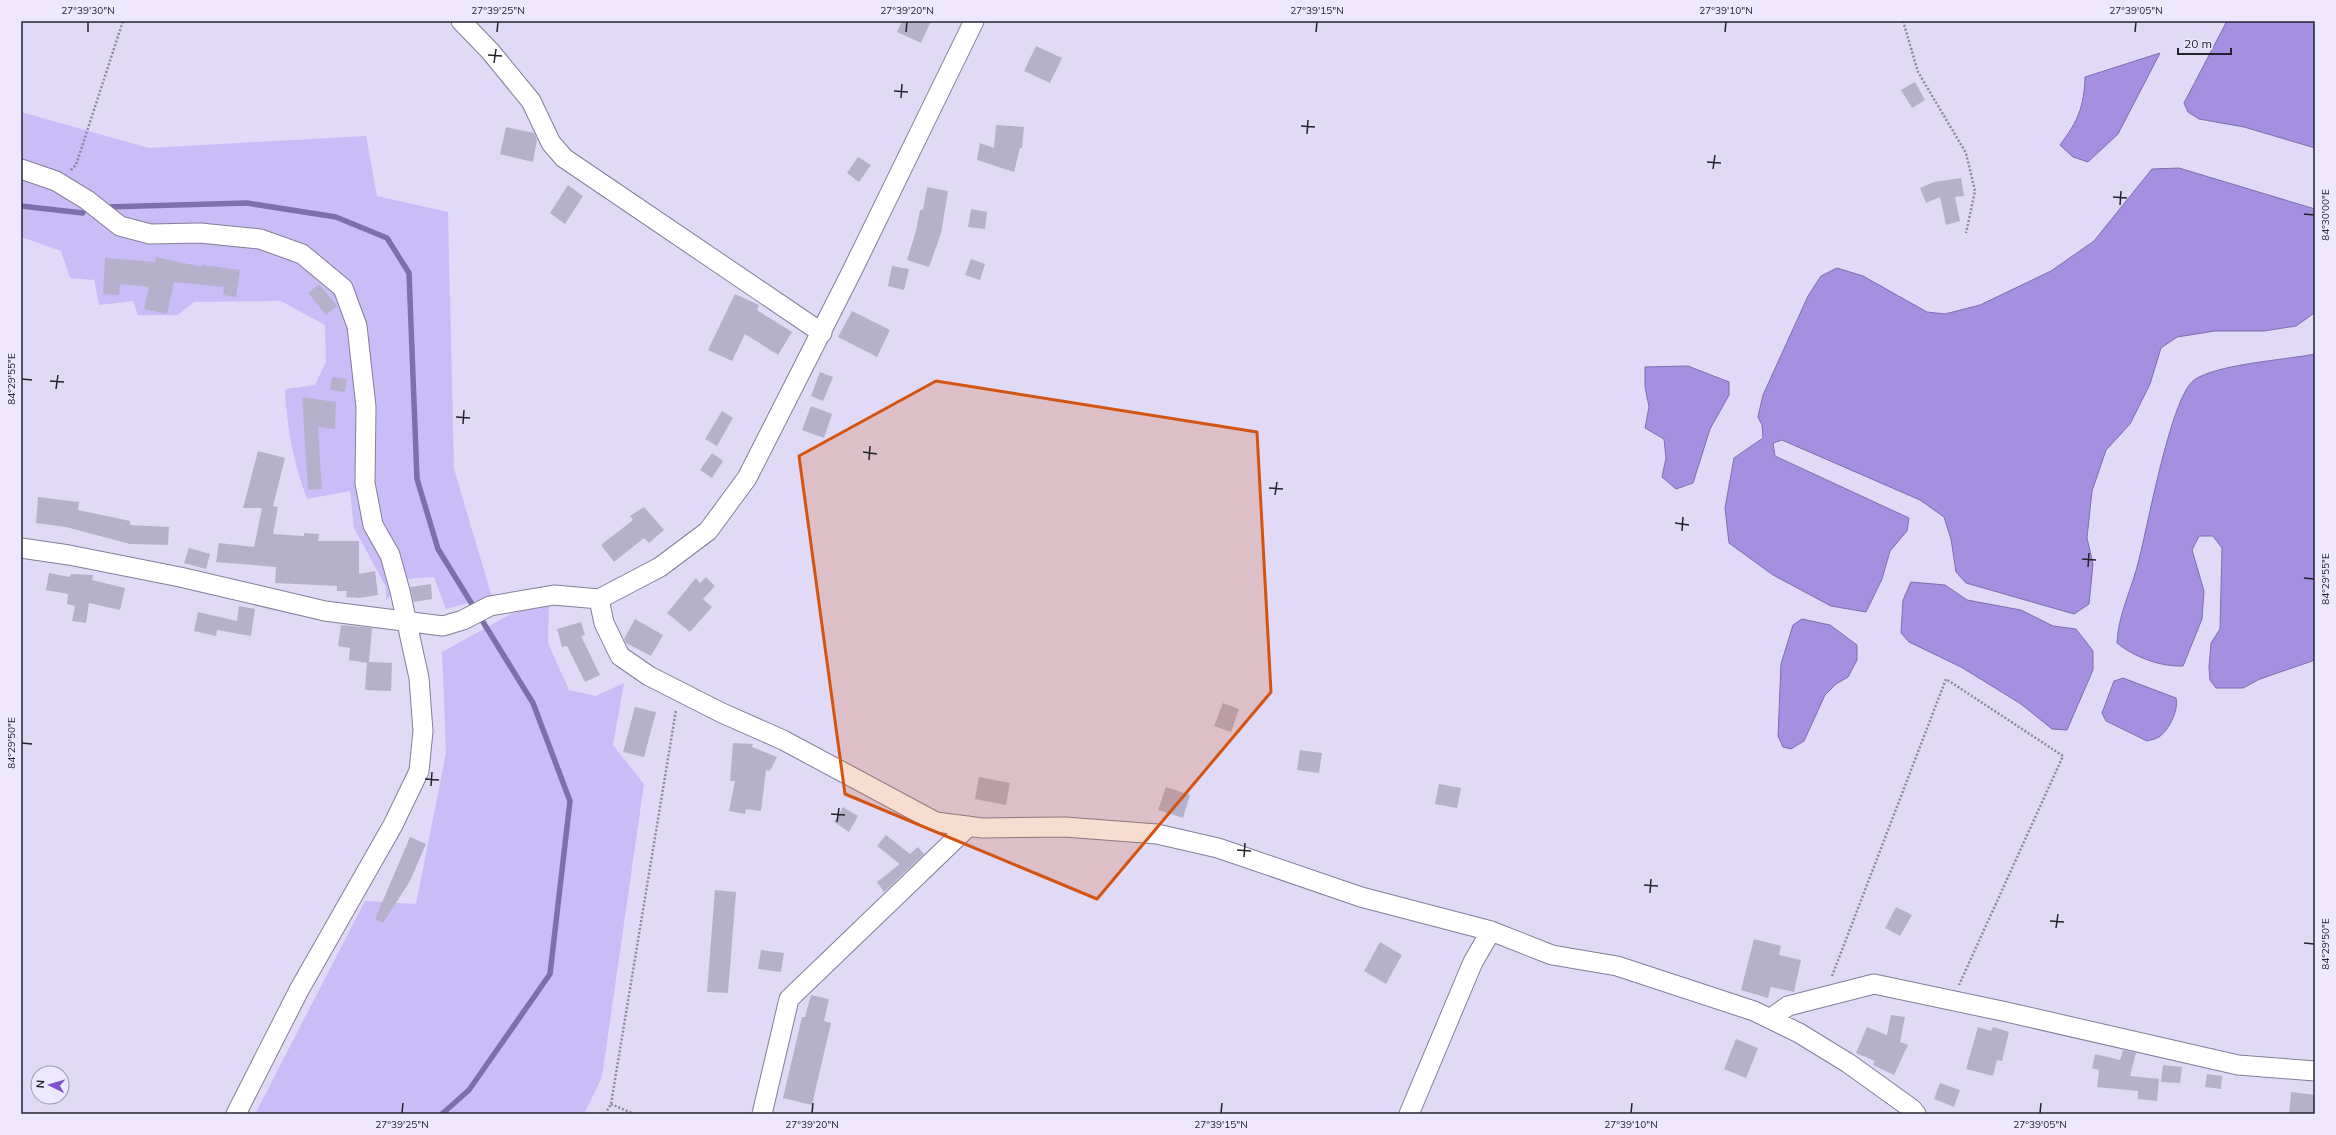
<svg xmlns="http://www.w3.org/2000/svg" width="2336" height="1135" font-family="Mulish,sans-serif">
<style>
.green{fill:#cabdf7}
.water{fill:#a48fe1;stroke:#7e6eab}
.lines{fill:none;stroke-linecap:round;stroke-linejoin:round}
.stream{stroke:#7e6eab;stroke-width:5.5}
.building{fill:#b6b1cb}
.street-casing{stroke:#837e97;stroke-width:21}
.path{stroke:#8d889c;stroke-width:2.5;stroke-dasharray:2 2;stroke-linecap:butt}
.street{stroke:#fff;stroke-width:19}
.marked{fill:#d4540f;fill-opacity:0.2;stroke:#d4540f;stroke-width:3;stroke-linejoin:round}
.ticks{fill:none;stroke:#24222c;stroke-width:1.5}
.neatline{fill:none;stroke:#24222c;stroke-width:1.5}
.ticks-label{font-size:10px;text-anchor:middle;fill:#24222c}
</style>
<rect width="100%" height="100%" fill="#e0daf6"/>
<path class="green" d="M21,112L149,148L366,136L377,196L448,212L454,469L492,597L446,609L434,577L406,579L386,600V587L354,528L350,491L307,499C293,461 287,429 285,389L315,385L326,362L325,325L281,301L194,302L178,315H138L133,301L99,305L94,280L70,278L61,251L21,237Z
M549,602L548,643L569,690L596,696L624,683L613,745L644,784L602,1077L584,1114H255L365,901L416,904L446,753L442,652L511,614Z"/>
<path class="water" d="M2227,21H2315V148L2244,127L2199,119L2188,112L2184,103Z
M2160,53L2118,134L2088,162L2073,157L2060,145C2078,121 2084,107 2085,77Z
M2179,168L2315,209V309L2313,314L2296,326L2264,331H2215L2177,337L2161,348L2150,384L2130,424L2106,450L2092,491L2087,538L2093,564L2089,604L2074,614L1966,583L1956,572L1951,539L1944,517L1920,500L1782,440L1773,443L1775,456L1909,518L1907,531L1890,551L1882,579L1866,612L1831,606L1773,575L1729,543L1725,508L1734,458L1763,438L1762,425L1758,417L1763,395L1808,296L1821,276L1837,268L1863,276L1927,312L1945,314L1980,305L2051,271L2094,241L2152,169Z
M2315,354V660L2260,679L2243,688H2216L2210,680L2209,667L2211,643L2220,629L2222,548L2213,536H2199L2192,550L2204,591L2202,619L2183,666C2161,667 2134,657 2117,643C2118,616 2130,593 2137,567C2147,532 2170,398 2194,380C2217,364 2285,360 2315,354Z
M1688,366L1729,382V395L1710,429L1693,483L1676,489L1662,477L1666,458L1664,439L1645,428L1649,407L1645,387V367Z
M1911,582L1945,585L1967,600L2021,610L2053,626L2076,629L2093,651V670L2067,730L2052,729L2021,704L1961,667L1909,642L1901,633L1903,600Z
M1802,619L1830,625L1857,645V660L1848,677L1836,684L1825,695L1804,741L1791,749L1783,747L1778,736L1781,664L1793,625Z
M2123,678L2176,698C2179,710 2169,730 2159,737C2156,739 2150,740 2147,741L2106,721L2102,713L2114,681Z"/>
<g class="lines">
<path class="stream" d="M21,206L83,213
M106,207L247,203L336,217L387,238L409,273L417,479L438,549L533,703L570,801L550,974L469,1090L442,1114"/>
</g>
<path class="building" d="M902,21H931L921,43L897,32Z
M1036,46L1062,58L1050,83L1024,71Z
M1915,82L1925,100L1912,108L1901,90Z
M996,125L1024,127L1022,148H1020L1014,172L977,160L980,143L994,148Z
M506,127L534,133L537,140L533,162L500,154Z
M858,157L871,165L859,182L847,173Z
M1961,178L1964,196L1955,197L1960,221L1946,225L1940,197L1926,203L1920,188L1934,182Z
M568,185L583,196L565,224L550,213Z
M927,187L948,191L941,233L929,267L907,260L916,231L920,210H923Z
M971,209L987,212L985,229L968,227Z
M156,257L202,267V265L240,270L236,297L223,295L224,287L174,282L167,314L144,309L149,287L120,284L119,295L103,294L105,258L155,262Z
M971,259L985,264L980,280L965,275Z
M892,266L909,269L904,290L888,286Z
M319,284L337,306L326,315L308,293Z
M735,294L759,305L757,310L792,332L778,355L745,334L732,361L708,350Z
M852,311L890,330L877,357L838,337Z
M820,372L833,377L823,401L811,396Z
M332,377L347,379L345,392L330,390Z
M302,397L336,402L335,429L318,427L322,489L308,490Z
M811,406L832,414L824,438L802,430Z
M722,411L733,418L717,446L705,439Z
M258,451L285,458L273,506L278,507L273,534L304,536V533L319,534L318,541H359V574L375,571L378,595L359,598L346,597L347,591H337V586L275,583L276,567L216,562L219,543L254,547L262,508H243Z
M712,453L723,461L712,478L700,470Z
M38,497L79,502L78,510L130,521V525L169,527L168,545L130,544L66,527L36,523Z
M644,507L664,530L649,543L644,538L614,562L601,545L633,520L630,516Z
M189,548L210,554L206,569L184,563Z
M49,573L70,577L71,574L93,575L92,580L125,588L120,610L89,603L86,623L72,621L75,606L67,604L68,594L46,590Z
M706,577L715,586L703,599L712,607L690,632L667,613L696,578L700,583Z
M431,584L432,599L414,602L410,587Z
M239,606L255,609L251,636L217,630L216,636L194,631L198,612L237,621Z
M635,619L663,635L651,656L626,643L624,639Z
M581,622L585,635L581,636L600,675L585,682L567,646L562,647L557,629Z
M341,625L372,628L369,662L392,663L391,691L365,690L367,663L349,660L350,648L338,646Z
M1223,703L1239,709L1231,732L1214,726Z
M635,707L656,712L644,757L623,752Z
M733,743L753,744L752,747L777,757L770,771L766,770L761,811L746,809L745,814L729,811L735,781H730Z
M1300,750L1322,753L1319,773L1297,770Z
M979,777L1010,783L1006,805L975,799Z
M1439,784L1461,788L1457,808L1435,804Z
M1166,787L1190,795L1183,818L1158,810Z
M843,807L858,816L849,832L834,822Z
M886,835L910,854L918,847L924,854L884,892L877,882L900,864L877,846Z
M410,837L426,844L410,881L383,923L375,919Z
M715,890L736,892L728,993L707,992Z
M1896,907L1912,915L1900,936L1885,928Z
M1754,939L1781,946L1779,955L1801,960L1794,992L1771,987L1768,998L1741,990Z
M1380,942L1402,955L1386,984L1364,971Z
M761,950L784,953L781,972L758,969Z
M811,995L829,999L824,1021L831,1023L812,1105L783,1098L802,1017H805Z
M1891,1015L1905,1017L1900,1042L1908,1045L1894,1075L1873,1065L1875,1061L1856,1053L1867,1027L1887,1035Z
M1978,1027L1991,1031L1993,1027L2009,1032L2002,1061L1997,1060L1993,1076L1966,1069Z
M1736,1039L1758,1048L1746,1078L1724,1069Z
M2123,1050L2136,1053L2130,1076L2159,1079L2157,1101L2138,1099V1091L2097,1087L2099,1070L2092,1068L2095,1054L2120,1060Z
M2163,1065L2182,1067L2180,1083L2161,1082Z
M2207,1074L2222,1076L2221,1089L2205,1087Z
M1940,1083L1960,1090L1954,1107L1934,1099Z
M2291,1092L2315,1095V1114H2289Z"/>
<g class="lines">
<defs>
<path id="street" d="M461,21L490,51L531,101L551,143L564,158L822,333
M21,169L56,181L87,200L120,226L150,234L200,233L260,239L302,254L343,288L357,326L366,407L365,483L373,525L390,555L400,591L419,678L423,731L419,771L393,825L299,990L236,1114
M21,548L69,555L180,577L325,611L443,626L463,620L490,606L554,595L599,599L604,623L620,656L649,676L722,713L783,740L936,822L982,828L1065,827L1157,834L1218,848L1361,897L1491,931L1552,955L1617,966L1754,1011L1799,1033L1848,1063L1912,1109L1916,1114
M599,599L660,567L708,531L747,478L852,271L974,21
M1770,1019L1788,1006L1874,984L2002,1011L2238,1065L2315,1071
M762,1114L789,999L969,826
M1409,1114L1473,962L1491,931"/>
</defs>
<use href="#street" class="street-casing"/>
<path class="path" d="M1903,21L1918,72L1966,153L1975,191L1966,233
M71,170L76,165L123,21
M1832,976L1946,679L2063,756L1959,985
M611,1104L634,1114
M605,1114L611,1104L676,710"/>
<use href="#street" class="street"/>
</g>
<path class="marked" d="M936,381L1257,432L1271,692L1097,899L845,794L799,456Z"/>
<path class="ticks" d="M88,32V22M497,32L498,22M906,32L907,22M1316,32L1317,22M1725,32L1726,22M2135,32L2136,22M488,55L502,56M494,63L496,49M894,91L908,92M901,98L902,84M1301,126L1315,127M1307,134L1308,120M1707,162L1721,163M1713,169L1715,155M2113,197L2127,198M2120,205L2121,191M2304,214L2314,215M22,379L32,380M50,381L64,382M56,389L58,375M456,417L470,418M463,424L464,410M863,452L877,454M869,460L870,446M1269,488L1283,489M1275,495L1277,482M1675,523L1689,525M1682,531L1683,517M2082,559L2096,560M2088,567L2089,553M2304,578L2314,579M22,743L32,744M425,779L439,780M431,786L432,772M831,814L845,815M837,822L839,808M1237,850L1251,851M1244,857L1245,843M1644,885L1658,886M1650,893L1651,879M2050,921L2064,922M2056,928L2058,914M2304,943L2314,944M402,1113L403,1103M812,1113L813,1103M1221,1113L1222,1103M1631,1113L1632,1103M2040,1113L2041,1103"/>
<rect width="2336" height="1135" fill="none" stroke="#ede8ff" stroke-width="44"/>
<g transform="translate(50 1085) rotate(275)"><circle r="19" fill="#ede8ff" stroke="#9d99ab"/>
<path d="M0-3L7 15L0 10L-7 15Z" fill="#7c53cd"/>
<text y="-6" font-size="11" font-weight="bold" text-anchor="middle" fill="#24222c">N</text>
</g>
<path d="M2178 48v6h53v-6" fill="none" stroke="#24222c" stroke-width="2"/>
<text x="2184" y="48" font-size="12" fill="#24222c" stroke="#ede8ff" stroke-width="3" paint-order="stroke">20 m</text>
<rect x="22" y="22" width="2292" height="1091" class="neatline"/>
<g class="ticks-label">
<text x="88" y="14">27°39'30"N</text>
<text x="498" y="14">27°39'25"N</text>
<text x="907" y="14">27°39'20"N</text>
<text x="1317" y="14">27°39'15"N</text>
<text x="1726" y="14">27°39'10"N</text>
<text x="2136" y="14">27°39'05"N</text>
<text transform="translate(2325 215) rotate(-90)" y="4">84°30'00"E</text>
<text transform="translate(11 379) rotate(-90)" y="4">84°29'55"E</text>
<text transform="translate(2325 579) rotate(-90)" y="4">84°29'55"E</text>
<text transform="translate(11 743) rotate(-90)" y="4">84°29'50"E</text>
<text transform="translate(2325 944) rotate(-90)" y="4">84°29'50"E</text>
<text x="402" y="1128">27°39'25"N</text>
<text x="812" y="1128">27°39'20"N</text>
<text x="1221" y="1128">27°39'15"N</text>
<text x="1631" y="1128">27°39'10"N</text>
<text x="2040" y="1128">27°39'05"N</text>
</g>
</svg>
